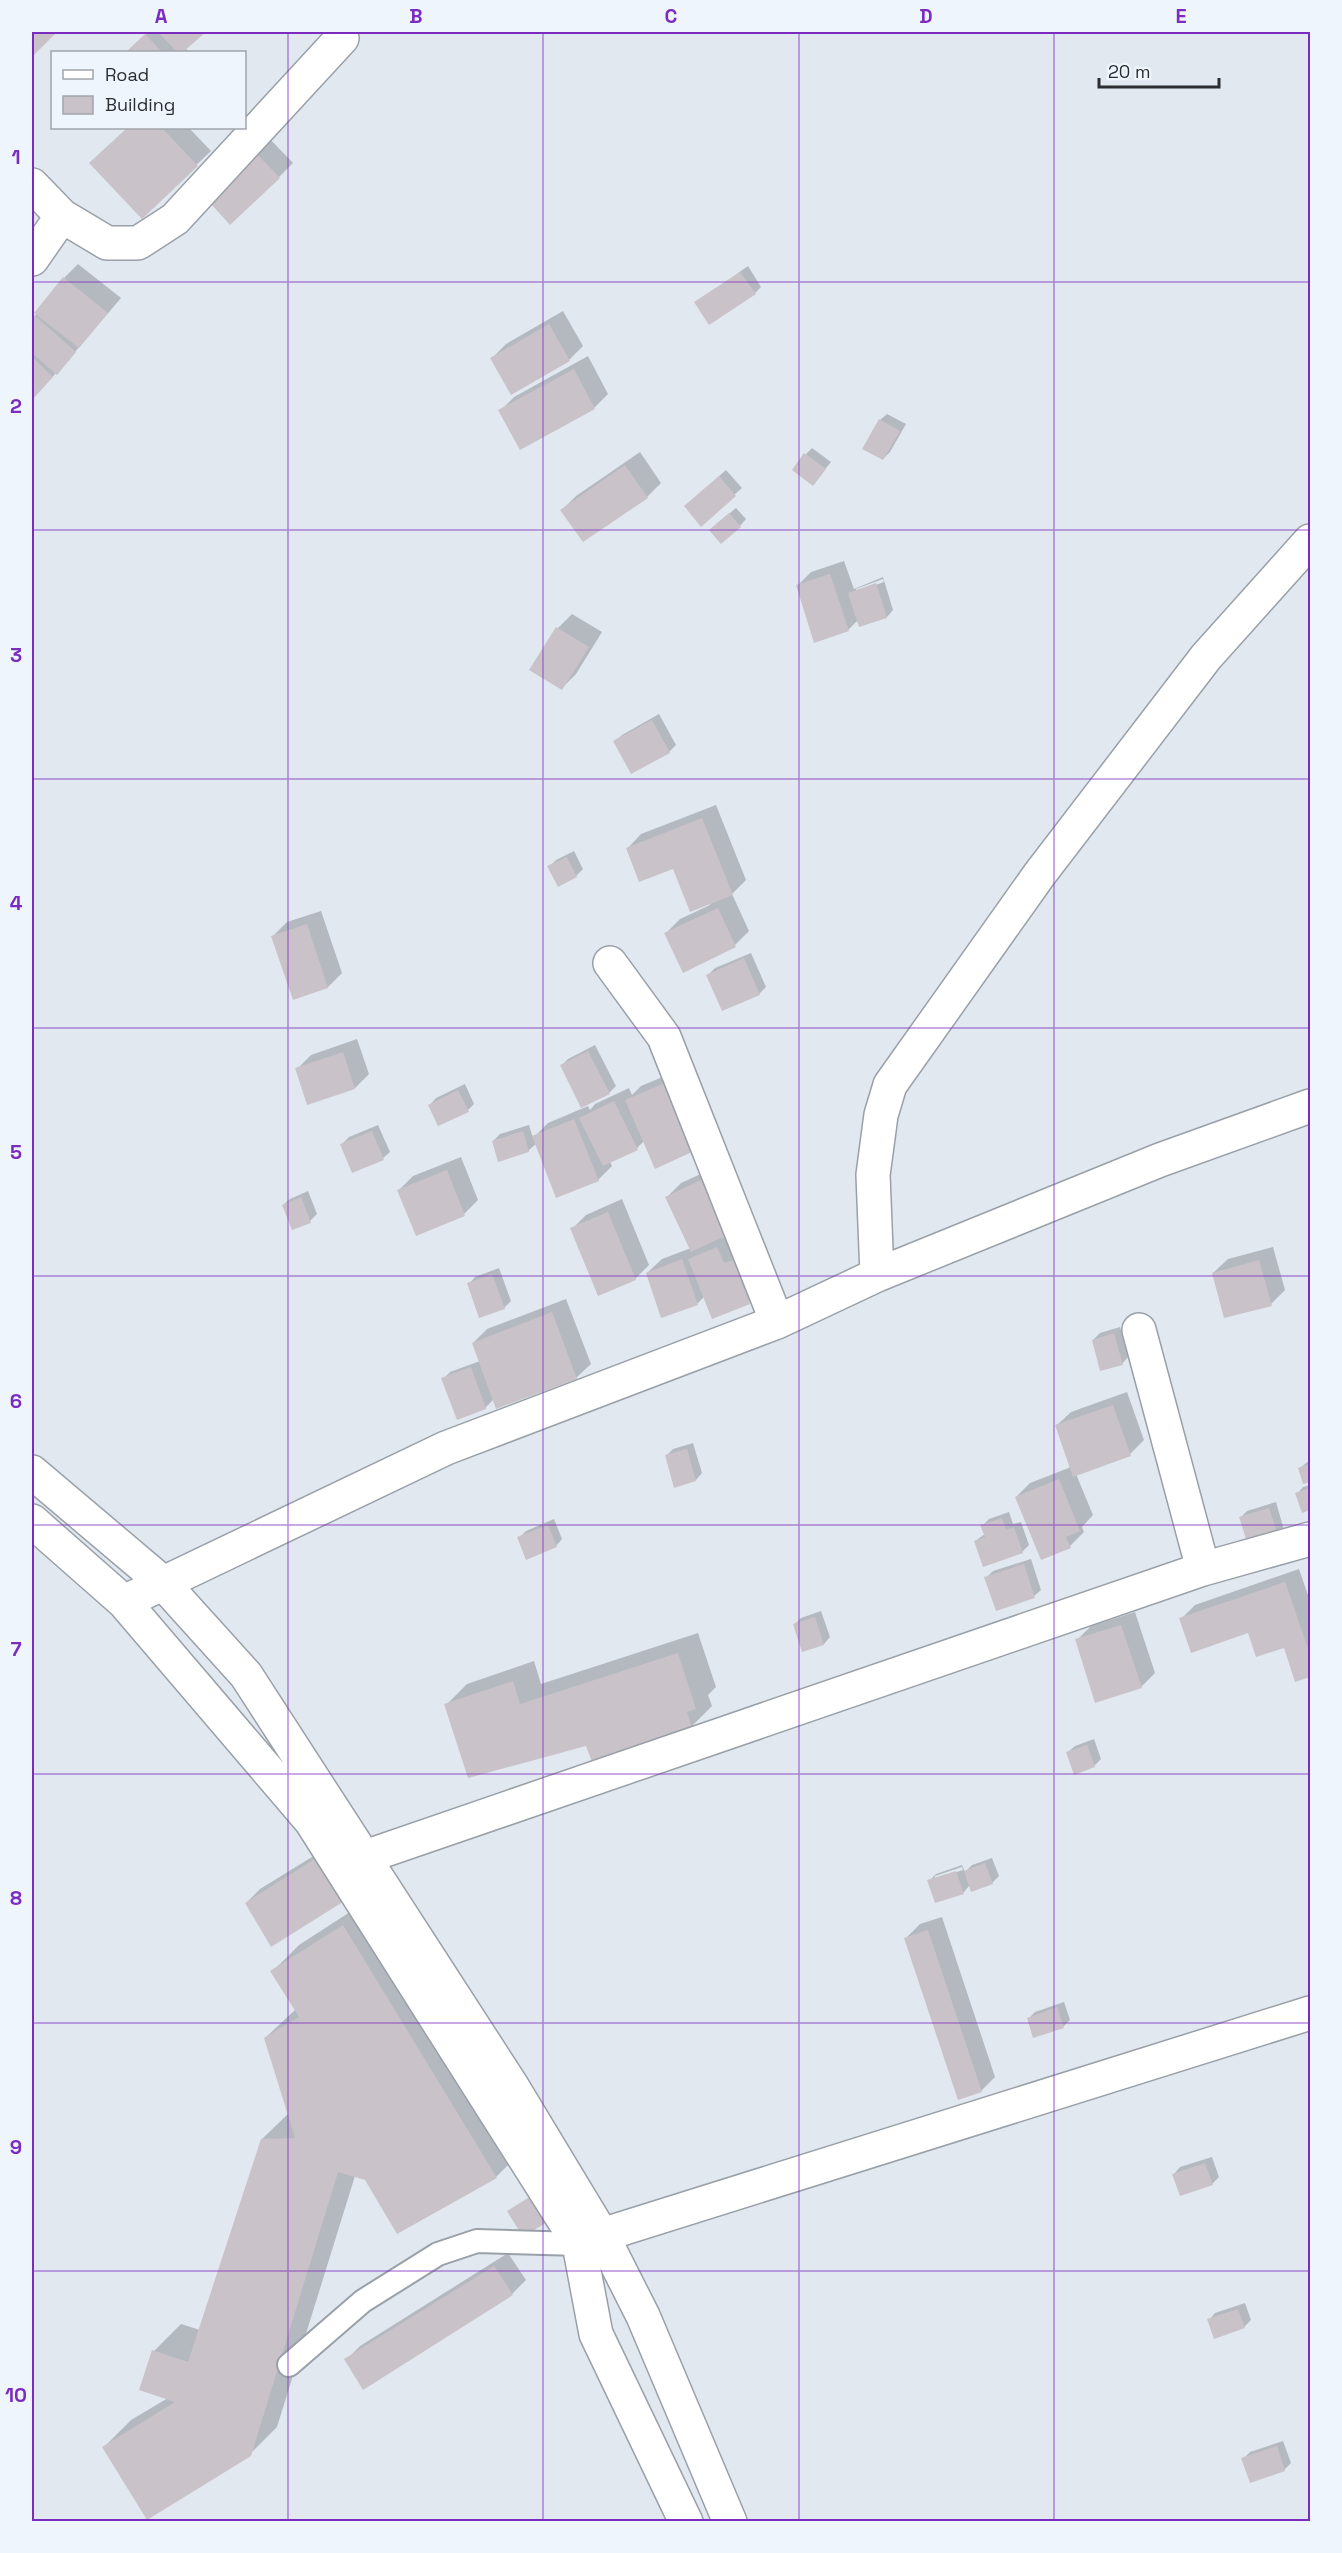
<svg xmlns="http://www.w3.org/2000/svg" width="1342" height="2553" font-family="'Space Grotesk',sans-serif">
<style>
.shadow{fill:#0003;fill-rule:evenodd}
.building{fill:#cac2c9}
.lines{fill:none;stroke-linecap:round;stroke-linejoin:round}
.service-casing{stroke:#99a0a8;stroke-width:26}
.minor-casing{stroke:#99a0a8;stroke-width:36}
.service{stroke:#fff;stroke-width:22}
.minor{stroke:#fff;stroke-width:33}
.grid{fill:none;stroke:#7b2cbf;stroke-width:1.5;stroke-opacity:0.55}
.neatline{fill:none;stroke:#7b2cbf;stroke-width:2}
.grid-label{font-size:20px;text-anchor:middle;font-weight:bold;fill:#7b2cbf}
</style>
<rect width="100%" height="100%" fill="#e1e8f0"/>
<path class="shadow" d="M32,32H55L32,55Z
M149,32H204L185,48L188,51L186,52H127Z
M128,128H189L211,151L142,217L105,149Z
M267,136L293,163L279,177L205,195Z
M78,264L121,298L63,366L32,398V320L64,278Z
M748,266L761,287L755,293L696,303Z
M563,311L583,346L569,360L492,358L506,344Z
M588,356L608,394L594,408L521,448L500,411L514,397Z
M887,414L906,424L890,452L883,459L880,420Z
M812,448L831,462L813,484L806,454Z
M640,452L661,483L647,497L562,510L576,496Z
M726,470L742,488L701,524L692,500Z
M736,508L746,519L740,526L718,523Z
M844,561L854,589L883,577L893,610L887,617L860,625L858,620L848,630L797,586L811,572ZM883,579L884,582L856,592V589Z
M572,614L602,632L576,674L562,688L531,669L558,628Z
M659,714L676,745L669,752L615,741L622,735Z
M716,805L746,880L732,894L749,931L735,945L666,933L680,919L710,905L709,903L674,867L627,849L641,834Z
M574,851L583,869L576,876L549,867L556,860Z
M321,911L342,973L328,987L294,999L273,936L287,922Z
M751,953L766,987L759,994L708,975L715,968Z
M357,1039L369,1074L355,1088L297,1069L311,1055Z
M595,1045L616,1086L609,1093L561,1066L568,1059Z
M679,1070L644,1141L637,1148L610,1161L612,1166L598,1180L537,1143L528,1151L493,1141L500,1134L529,1125L533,1138L548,1123L588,1106L590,1110L595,1104L629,1088L632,1095L641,1086Z
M465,1084L474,1104L468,1110L430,1105L436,1098Z
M378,1125L390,1152L383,1158L342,1144L349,1137Z
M461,1157L478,1200L464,1214L399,1190L413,1176Z
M716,1167L740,1220L722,1238L731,1234L763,1288L749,1302L705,1296L697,1304L647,1273L662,1259L691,1248L667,1197L681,1183Z
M308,1191L317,1214L310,1221L283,1205L290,1199Z
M622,1199L649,1265L635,1279L572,1229L586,1215Z
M1273,1247L1285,1290L1271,1304L1213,1273L1228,1259Z
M499,1268L511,1301L504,1308L469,1284L475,1277Z
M566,1299L591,1364L576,1378L494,1399L485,1408L443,1379L450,1372L480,1361L473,1343L487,1329Z
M1120,1327L1128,1357L1122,1364L1093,1340L1100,1333Z
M1127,1392L1144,1440L1130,1454L1076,1474L1093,1515L1082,1527L1084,1532L1070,1546L1041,1558L1016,1497L1030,1483L1071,1467L1056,1426L1071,1412Z
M693,1443L702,1473L696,1480L666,1456L673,1449Z
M1310,1460V1481L1304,1482L1300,1468Z
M1310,1485V1509L1303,1511L1297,1494L1303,1487Z
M1276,1502L1284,1530L1278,1537L1241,1517L1247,1511Z
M1009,1512L1013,1524L1021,1522L1029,1545L1022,1552L975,1541L985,1534L982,1526L989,1519Z
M554,1519L562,1539L556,1546L519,1538L526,1531Z
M1031,1559L1041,1590L1034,1596L997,1609L986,1578L993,1571Z
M1299,1569L1310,1601V1676L1296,1680L1285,1646L1249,1632L1181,1619L1195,1605Z
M821,1611L830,1637L824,1644L803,1650L794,1625L801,1618Z
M1135,1612L1155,1673L1141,1687L1077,1640L1091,1626Z
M698,1633L716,1687L708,1695L712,1706L691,1727L587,1744L446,1705L467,1684L534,1661L541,1684Z
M1094,1739L1101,1759L1094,1766L1068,1752L1075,1746Z
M333,1844L359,1885L246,1903L260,1889Z
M992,1858L999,1876L992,1883L970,1885L963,1893L929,1881L936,1874L962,1865L965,1872L972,1865ZM962,1867L963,1870L935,1879V1876Z
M370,1899L523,2150L496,2177L366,2179L355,2176L277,2427L250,2454L104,2447L131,2420L168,2398L154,2351L181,2324L200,2330L262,2139L289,2113L265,2038L296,2009L272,1972L299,1945Z
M942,1917L995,2077L981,2091L906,1938L920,1924Z
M1064,2002L1070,2020L1064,2026L1034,2036L1028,2019L1035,2012Z
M1212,2157L1219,2177L1212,2184L1174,2174L1180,2167Z
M508,2253L526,2280L512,2294L346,2360L360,2346Z
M1245,2303L1251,2320L1244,2327L1209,2320L1215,2313Z
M1283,2441L1291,2463L1284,2470L1243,2459L1250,2452Z"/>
<path class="building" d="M32,32H57L32,57Z
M158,32H206L183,52H177Z
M145,34L162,52H126Z
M127,128H162L198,166L142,219L89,163Z
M252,149L280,178L230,225L203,195Z
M740,272L756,294L709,325L694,302Z
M63,277L108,313L79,348L34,313Z
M34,315L76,352L57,375L32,353V318Z
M549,324L570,361L511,395L490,358Z
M32,357L53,377L32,400Z
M574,369L595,409L520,450L498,410Z
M879,419L900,431L883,460L862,449Z
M804,453L826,469L813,486L792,470Z
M625,465L648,498L583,542L560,510Z
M719,476L736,496L701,527L684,506Z
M729,513L741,527L721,544L709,530Z
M830,574L849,631L814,643L796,585Z
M876,583L887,618L859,627L848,593Z
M556,627L589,647L562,690L529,670Z
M652,720L670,753L631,774L613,741Z
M702,818L733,895L690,912L673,869L639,882L626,848Z
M567,857L577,877L558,887L547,866Z
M718,908L736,947L683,973L664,933Z
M307,924L328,988L293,1000L271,936Z
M744,958L760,995L722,1011L706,975Z
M588,1051L610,1094L581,1108L560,1065Z
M343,1052L355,1089L307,1105L295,1068Z
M665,1083L694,1151L655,1169L625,1100Z
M458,1090L469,1112L438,1126L428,1105Z
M614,1101L638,1150L603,1166L579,1118Z
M574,1119L599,1181L556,1198L532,1136Z
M372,1131L384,1160L352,1173L340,1144Z
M523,1131L529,1152L498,1162L492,1141Z
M447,1170L465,1216L416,1236L397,1190Z
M701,1180L727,1235L691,1252L665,1197Z
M301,1197L311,1223L292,1230L282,1205Z
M608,1212L636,1280L598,1296L570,1228Z
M717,1247L724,1263L733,1260L750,1304L712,1319L688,1259Z
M682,1259L698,1305L661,1318L646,1273Z
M1259,1260L1272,1306L1224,1318L1212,1273Z
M492,1274L505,1309L479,1318L467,1283Z
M552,1312L577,1379L496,1409L472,1343Z
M1114,1333L1123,1365L1100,1371L1092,1340Z
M471,1367L486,1409L457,1420L441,1378Z
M1113,1405L1131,1456L1073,1477L1055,1425Z
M687,1449L696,1481L674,1488L665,1455Z
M1310,1464V1482L1303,1484L1298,1468Z
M1059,1479L1080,1531L1066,1537L1071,1548L1041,1560L1015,1497Z
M1310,1488V1510L1302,1513L1295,1493Z
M1269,1508L1279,1538L1249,1548L1239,1517Z
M1002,1518L1006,1530L1014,1527L1023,1553L983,1567L974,1541L985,1537L980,1525Z
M548,1525L557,1547L526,1560L517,1537Z
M1024,1564L1035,1598L996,1611L984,1577Z
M1285,1582L1310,1654V1677L1295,1682L1284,1648L1256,1657L1248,1633L1191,1653L1179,1618Z
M815,1617L824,1645L802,1652L793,1624Z
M1121,1625L1142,1688L1095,1703L1075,1639Z
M678,1653L696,1709L687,1712L692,1728L592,1762L586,1746L468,1778L444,1704L513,1681L520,1704Z
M1087,1745L1095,1767L1074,1775L1066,1752Z
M318,1857L346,1900L271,1947L245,1903Z
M985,1863L993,1884L971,1892L964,1871Z
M956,1871L964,1894L935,1903L927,1880Z
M343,1925L497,2178L397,2234L365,2180L338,2172L251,2456L147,2520L102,2447L175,2402L139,2390L152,2350L188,2362L261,2139L295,2138L264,2038L299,2017L270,1971Z
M928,1930L982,2092L958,2100L904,1938Z
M1057,2007L1064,2028L1033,2038L1027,2018Z
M1205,2163L1213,2185L1180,2196L1172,2174Z
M531,2196L547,2222L523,2237L507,2211Z
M494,2266L513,2295L363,2390L344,2359Z
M1238,2309L1245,2328L1214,2339L1207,2319Z
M1277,2446L1285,2471L1250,2483L1241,2458Z"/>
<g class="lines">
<defs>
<path id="service" d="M289,2365L363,2301L438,2254L477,2241L579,2244"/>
<path id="minor" d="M32,185L62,216L32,259
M62,216L107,243H138L175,219L342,38
M610,963L664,1037L777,1322
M877,1275L873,1175L881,1115L890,1085L1039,875L1206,657L1310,541
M1139,1330L1203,1569
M32,1472L162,1582L246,1675L512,2086L602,2235L643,2316L730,2522
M32,1521L124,1602L311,1821L579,2244L596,2334L686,2522
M124,1602L446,1448L777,1322L877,1275L1160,1160L1310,1106
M365,1857L1203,1569L1310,1539
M583,2243L602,2235L1310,2013"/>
</defs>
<use href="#service" class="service-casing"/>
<use href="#minor" class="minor-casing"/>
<use href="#service" class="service"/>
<use href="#minor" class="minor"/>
</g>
<path class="grid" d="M288,32V2522M543,32V2522M799,32V2522M1054,32V2522M32,282H1310M32,530H1310M32,779H1310M32,1028H1310M32,1276H1310M32,1525H1310M32,1774H1310M32,2023H1310M32,2271H1310"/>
<rect width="1342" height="2553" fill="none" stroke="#eef5fd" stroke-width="66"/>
<rect x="51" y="51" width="195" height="78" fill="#eef5fd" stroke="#a0a5ab" stroke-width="1.5"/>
<rect x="63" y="70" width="30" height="9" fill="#ffffff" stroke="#a0a5ab" stroke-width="1.5"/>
<text x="105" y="81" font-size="18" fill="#2b2d30">Road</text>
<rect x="63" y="96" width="30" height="18" fill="#cac2c9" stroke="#a0a5ab" stroke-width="1.5"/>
<text x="105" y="111" font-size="18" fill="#2b2d30">Building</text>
<path d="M1099 78v9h120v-9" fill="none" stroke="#2b2d30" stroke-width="3"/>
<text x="1108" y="78" font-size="18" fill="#2b2d30" stroke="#eef5fd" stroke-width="4.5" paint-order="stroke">20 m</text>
<rect x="33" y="33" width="1276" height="2487" class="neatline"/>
<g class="grid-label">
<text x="161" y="23">A</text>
<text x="416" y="23">B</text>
<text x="671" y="23">C</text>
<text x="926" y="23">D</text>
<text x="1181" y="23">E</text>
<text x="16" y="164">1</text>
<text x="16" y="413">2</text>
<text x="16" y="662">3</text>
<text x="16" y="910">4</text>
<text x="16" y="1159">5</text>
<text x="16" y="1408">6</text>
<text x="16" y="1656">7</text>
<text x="16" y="1905">8</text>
<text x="16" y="2154">9</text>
<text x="16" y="2402">10</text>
</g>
</svg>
